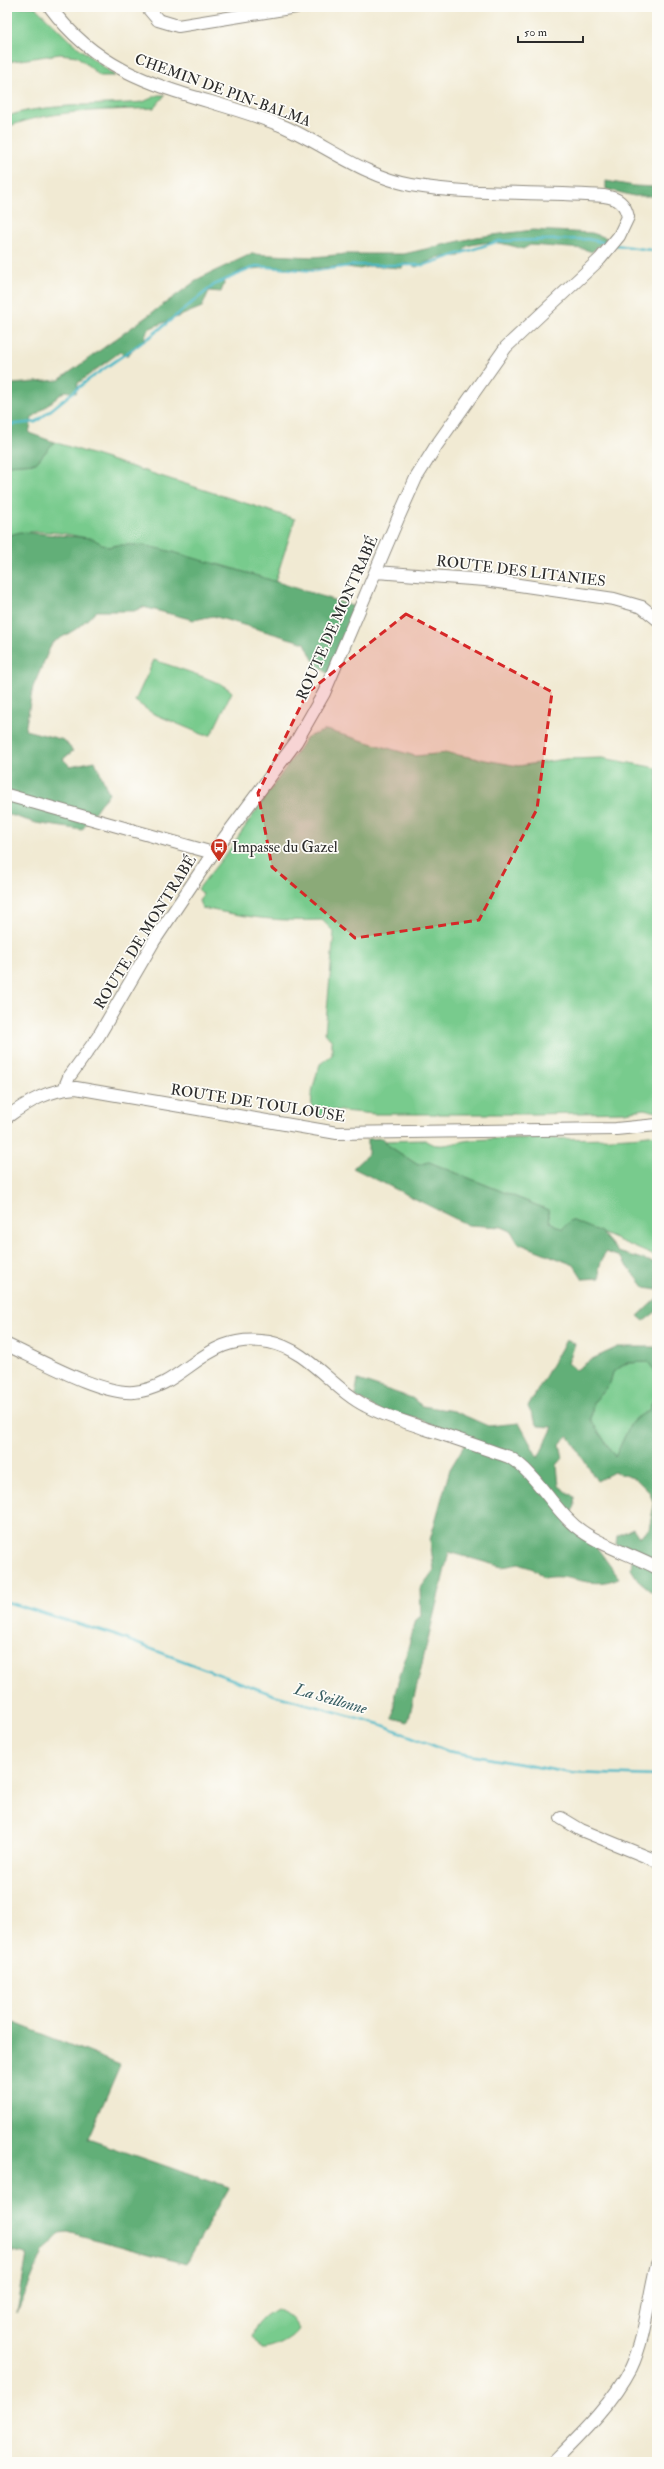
<svg xmlns="http://www.w3.org/2000/svg" width="664" height="2469" font-family="'IM FELL Double Pica',serif">
<style>
.green{fill:#78cb8d;stroke:#527b5c}
.forest{fill:#62af78;stroke:#466d52}
.lines{fill:none;stroke-linecap:round;stroke-linejoin:round}
.stream{stroke:#4db9c7;stroke-width:2.5}
.minor-casing{stroke:#8e8a7f;stroke-width:14}
.minor{stroke:#fff;stroke-width:12}
.marked{fill:#d62828;fill-opacity:0.2;stroke:#d62828;stroke-width:3;stroke-dasharray:8 5;stroke-linejoin:round}
.labels{text-anchor:middle;stroke-width:3.5;stroke-linejoin:round;paint-order:stroke}
.street-label{font-size:15px;fill:#2b2b2b;stroke:#fdfcf7}
.poi-label{font-size:15px;fill:#2b2b2b;stroke:#fdfcf7;text-anchor:start}
.water-label{font-size:16px;font-style:italic;fill:#375d62;stroke:#fdfcf7}
</style>
<rect width="100%" height="100%" fill="#fdfcf7"/>
<filter id="ink" filterUnits="userSpaceOnUse"><feTurbulence type="fractalNoise" baseFrequency=".025" numOctaves="2"/><feDisplacementMap in="SourceGraphic" scale="8" xChannelSelector="R" yChannelSelector="G"/><feConvolveMatrix kernelMatrix="1 2 1 2 8 2 1 2 1" color-interpolation-filters="sRGB"/></filter>
<filter id="wash" filterUnits="userSpaceOnUse"><feTurbulence type="fractalNoise" baseFrequency=".012" numOctaves="4" result="noise"/><feDisplacementMap in="SourceGraphic" scale="16" xChannelSelector="R" yChannelSelector="G"/><feGaussianBlur stdDeviation="0.9" result="paint"/><feColorMatrix in="noise" values="0 0 0 0 0 0 0 0 0 0 0 0 0 0 0 0 0 1.4 0 .05"/><feComposite in="paint" operator="in"/></filter>
<g filter="url(#wash)">
<rect width="100%" height="100%" fill="#f1ead3"/>
<path class="green" d="M7,7H35L69,40L115,76H100L77,56L60,54L7,62Z
M158,95H165L154,108C105,111 53,109 7,127V117C32,104 112,105 143,102Z
M54,442L295,519L275,582L225,566L117,545L108,547C81,533 36,527 7,536V465L36,463Z
M154,660C170,666 223,681 232,692L211,735H204L152,713L135,701Z
M326,730L415,756L447,753L518,766L566,759L602,758L657,768V1112L644,1109L625,1112L534,1114H375L332,1110L328,1117L317,1116C305,1103 316,1079 320,1064L332,1055V1041L325,1033L334,932L322,920C276,922 247,917 202,908L199,901L203,894L198,889L229,850L307,737Z
M657,1134V1257L571,1220L562,1229L550,1222L548,1210L429,1162L418,1165L389,1146L385,1141L425,1140C438,1151 456,1141 472,1140C533,1135 596,1143 657,1134Z
M649,1362L657,1374V1391L649,1410L632,1421L615,1457L591,1420L593,1403L610,1383L613,1372L627,1363Z
M276,2309L291,2317L299,2329C294,2339 272,2350 261,2349L252,2337C255,2323 264,2316 276,2309Z"/>
<path class="forest" d="M606,181L634,186L657,187V196H634L606,189Z
M533,230L592,233L607,238L592,252L584,249L530,245L523,249C500,242 491,240 467,246L460,256L439,257L416,267L406,263L402,268L370,266L360,269L341,266L311,269L272,267L242,270L225,281L221,292L209,291L202,307L148,329L143,342L126,356L120,352L78,383L76,393L65,391L32,418L29,433L54,442L36,463L7,465V380L13,384L59,380L200,278L251,254L313,257L347,254H404L477,237Z
M20,532L91,538L108,547C137,540 169,551 197,559C252,573 305,591 358,608L329,675L313,660L305,643L213,616L194,620L143,607L134,611H97L76,629L52,643L33,687L25,730L64,740L73,751L63,759L70,766L95,761L109,794L100,804L82,830L36,823L7,814V536Z
M383,1138L389,1146L418,1165L429,1162L548,1210L550,1222L562,1229L571,1220L601,1232L618,1252L652,1262L657,1261V1290L645,1288L620,1257L605,1252L599,1268L600,1278L583,1279L574,1265L518,1243L511,1231L502,1227L468,1225L353,1168L368,1154V1139Z
M657,1298V1311L644,1321L638,1316Z
M566,1340L575,1344L568,1363L576,1370L592,1359L618,1347H657V1374L648,1362L627,1363L613,1372L610,1383L593,1403L591,1420L615,1457L632,1421L649,1410L657,1391V1596L638,1580L631,1569L633,1551L616,1544L617,1536L633,1528L639,1537L649,1529L654,1505L650,1493L636,1479L614,1472L597,1481L568,1435L560,1444L563,1458L557,1465L559,1486L574,1497L575,1506L565,1524L595,1545L619,1578C588,1591 573,1572 544,1578L536,1570L519,1564L502,1567L449,1552L408,1722L393,1718L395,1693L416,1620L421,1616L420,1589L434,1570L430,1540L450,1469L465,1444L447,1432L419,1419L382,1412L355,1396L358,1380L412,1398L422,1406L454,1411L488,1426L519,1423L538,1458L553,1427L538,1426L528,1407Z
M7,2020L120,2065L88,2139L229,2188L186,2264L68,2232L59,2233L43,2252L17,2313L27,2254L7,2250Z"/>
<g class="lines">
<path class="stream" d="M616,245L657,251
M7,425L36,422L88,380L151,336L214,285L256,266L315,271L355,265H424L499,241L587,239L607,243
M7,1602L114,1635L274,1695L380,1724L447,1751L571,1773L657,1776"/>
</g>
</g>
<g filter="url(#ink)">
<g class="lines">
<defs>
<path id="minor" d="M50,7C113,92 196,90 285,127C327,146 364,176 411,185C474,196 540,191 604,196C618,198 625,203 628,217L619,236L600,259L506,347L436,446L416,478L399,516L324,693L296,742L213,853L154,941L98,1037L69,1077L64,1089
M147,7L158,20L178,26L296,7
M376,572L485,580L614,599L642,607L657,619
M7,795L213,853
M7,1117C29,1101 48,1090 76,1088L337,1133L616,1129L657,1125
M7,1345C38,1359 101,1395 134,1392C187,1387 204,1330 269,1342C309,1350 332,1389 366,1406C384,1416 404,1421 423,1428C452,1437 480,1447 509,1457C537,1474 550,1505 575,1526C598,1545 631,1554 657,1568
M561,1818L581,1830L657,1861
M553,2462C581,2434 613,2403 631,2368C646,2336 648,2298 657,2264"/>
</defs>
<use href="#minor" class="minor-casing"/>
<use href="#minor" class="minor"/>
</g>
</g>
<path class="marked" d="M406,614L552,692L537,809L479,920L355,938L272,867L258,793L307,693Z"/>
<defs>
<symbol id="bus-pin" viewBox="-11 -11 22 30"><path d="M0 17L-7.5 6A9.5 9.5 0 1 1 7.5 6Z" fill="#c8321e" stroke="#fdfcf7"/><path d="M-5-6H5V4H4V6H2V4H-2V6H-4V4H-5ZM-3.5-4V0h7V-4ZM-3.5 1.2v1.5H-2V1.2ZM2 1.2v1.5H3.5V1.2Z" fill="#fff"/></symbol>
</defs>
<g fill-rule="evenodd">
<use href="#bus-pin" x="209" y="837" width="20" height="27"/>
</g>
<g class="labels">
<g class="street-label">
<text transform="translate(223 90) rotate(20)" y="5">CHEMIN DE PIN-BALMA</text>
<text transform="translate(521 571) rotate(7)" y="5">ROUTE DES LITANIES</text>
<text transform="translate(337 618) rotate(-66)" y="5">ROUTE DE MONTRABÉ</text>
<text transform="translate(145 932) rotate(-58)" y="5">ROUTE DE MONTRABÉ</text>
<text transform="translate(258 1103) rotate(9)" y="5">ROUTE DE TOULOUSE</text>
</g>
<g class="poi-label">
<text x="232" y="852">Impasse du Gazel</text>
</g>
<g class="water-label">
<text transform="translate(331 1698) rotate(16)" y="6">La Seillonne</text>
</g>
</g>
<rect width="664" height="2469" fill="none" stroke="#fdfcf7" stroke-width="24"/>
<path d="M518 36v6h65v-6" fill="none" stroke="#2b2b2b" stroke-width="2"/>
<text x="524" y="36" font-size="12" fill="#2b2b2b" stroke="#fdfcf7" stroke-width="3" paint-order="stroke">50 m</text>
</svg>
